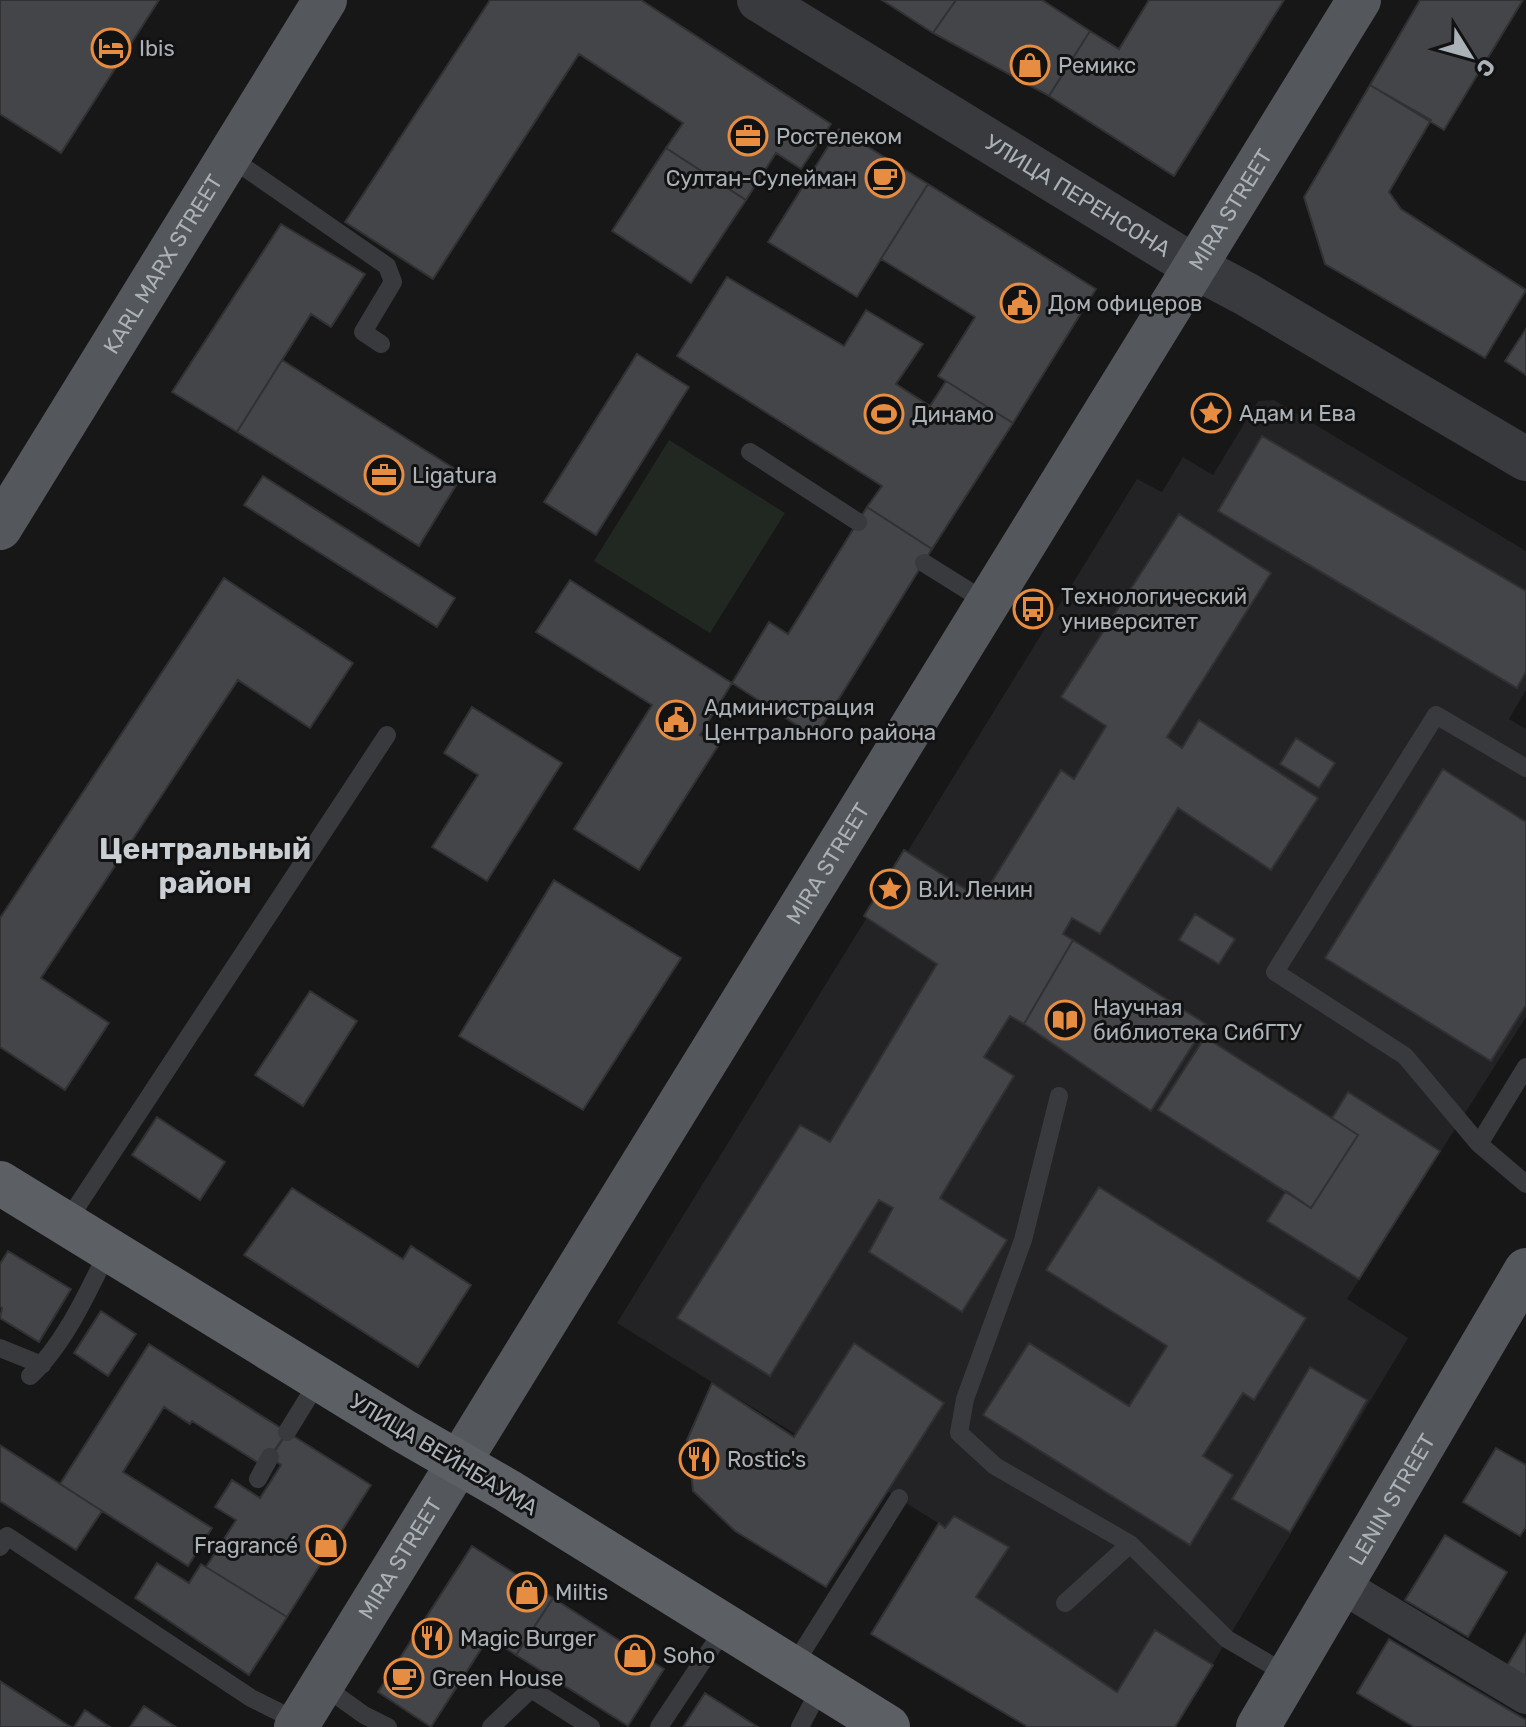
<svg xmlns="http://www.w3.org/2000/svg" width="1526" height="1727" font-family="Rubik,sans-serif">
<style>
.built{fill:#232325}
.green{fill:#212821}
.building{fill:#444548;stroke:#313134;stroke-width:2}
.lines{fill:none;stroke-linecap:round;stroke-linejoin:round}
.service{stroke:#383a3d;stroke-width:18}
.minor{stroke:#383a3d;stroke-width:36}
.tertiary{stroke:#383a3d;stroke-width:44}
.primary{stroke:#54575c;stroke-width:44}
.trunk{stroke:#5c6065;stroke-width:44}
.labels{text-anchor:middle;stroke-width:6;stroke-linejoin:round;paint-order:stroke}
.poi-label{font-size:22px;fill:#aab1b7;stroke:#121213;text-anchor:start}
.street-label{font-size:22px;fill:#aab1b7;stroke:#121213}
.district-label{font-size:30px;font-weight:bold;fill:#cacfd4;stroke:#121213}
</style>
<rect width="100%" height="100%" fill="#171718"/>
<path class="built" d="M1274,400L1526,551V690L1509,719L1526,729V1017L1347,1299L1408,1338L1175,1727H1028L871,1634L938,1523L617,1323L1137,479L1162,492L1183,457L1213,475L1258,401Z"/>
<path class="green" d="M669,440L785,513L710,633L594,561Z"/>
<path class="building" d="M0,0H159L61,153L0,114Z
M490,0H641L831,124L801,169L776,153L746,200L666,148L683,123L579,54L433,279L345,222Z
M882,0H956L933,33Z
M956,0H1042L1090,31L1049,96L933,33Z
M1149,0H1284L1174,176L1049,96L1090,31L1119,49Z
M1420,0H1523L1444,130L1370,85Z
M1370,85L1431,120L1389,192L1401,209L1526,290L1485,358L1325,264L1304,197Z
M839,129L928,184L857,297L768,242Z
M666,148L746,200L691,283L612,231Z
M928,184L1096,289L1013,423L938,376L975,317L881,259Z
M281,224L365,274L331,327L311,314L237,432L172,392Z
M727,277L844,346L866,310L923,344L896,384L930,406L946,381L1013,423L932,549L867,507L882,486L677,356Z
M1526,329V375L1505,361Z
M637,354L689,387L596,535L544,502Z
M282,360L463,474L419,546L237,432Z
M1262,436L1526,591V672L1517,688L1218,511Z
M263,476L455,598L437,627L244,505Z
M867,507L932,549L815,737L732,683L769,622L788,634Z
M1179,514L1271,573L1167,737L1182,748L1199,720L1318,798L1271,870L1178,808L1100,934L1072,918L1063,934L1073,940L1024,1024L1010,1016L984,1057L1014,1076L940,1198L1007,1240L962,1312L869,1252L893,1208L879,1200L770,1376L677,1318L800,1125L830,1142L937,964L864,916L904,850L981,899L1061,770L1074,779L1106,726L1061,697Z
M224,578L353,663L310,728L238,680L41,978L109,1023L65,1090L0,1047V918Z
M570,580L732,683L700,735L718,746L639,870L574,829L652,705L536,632Z
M472,707L562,763L487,881L432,847L478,775L444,753Z
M1296,738L1335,763L1319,788L1280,764Z
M1443,769L1526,822V1005L1491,1061L1325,958Z
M554,880L681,958L583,1110L459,1036Z
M1195,914L1235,939L1219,964L1179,940Z
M1073,940L1206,1024L1151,1111L1024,1024Z
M310,991L357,1021L303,1106L255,1075Z
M1205,1037L1358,1135L1311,1208L1158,1110Z
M1348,1092L1440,1151L1359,1279L1267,1221L1286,1191L1311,1208L1358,1135L1332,1118Z
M157,1117L225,1162L200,1200L132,1155Z
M1099,1187L1306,1318L1254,1400L1243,1393L1203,1456L1233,1475L1190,1545L983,1415L1029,1343L1129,1406L1167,1346L1046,1270Z
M292,1188L403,1259L411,1246L471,1285L418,1367L244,1255Z
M8,1251L71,1289L39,1342L0,1318L2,1308L0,1306V1264Z
M101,1311L136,1334L108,1376L74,1353Z
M854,1343L944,1403L826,1587L735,1531L693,1491L687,1440L712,1383L794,1437Z
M149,1344L287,1432L265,1467L192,1421L190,1424L164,1407L123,1472L212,1528L188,1566L60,1484Z
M1310,1367L1367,1400L1290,1532L1232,1499Z
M287,1432L371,1485L287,1617L206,1567L236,1520L215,1507L232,1480L260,1498L281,1465L270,1457Z
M0,1445L102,1511L76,1550L0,1501Z
M1496,1448L1526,1465V1527L1520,1536L1463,1502Z
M954,1516L1009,1547L976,1597L1117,1692L1155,1630L1213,1665L1175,1727H1028L871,1634L939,1523L945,1528Z
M1445,1535L1507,1572L1468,1637L1405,1600Z
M472,1546L553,1598L516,1655L489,1637L431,1727L378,1692Z
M157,1563L189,1583L201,1564L287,1617L249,1675L135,1598Z
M553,1598L664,1669L628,1726L516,1655Z
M1526,1634V1677L1507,1666Z
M1389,1639L1526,1720V1727H1414L1357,1693Z
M0,1681L71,1727H0Z
M705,1693L758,1727H683Z
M144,1706L176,1727H130Z
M85,1710L110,1727H74Z"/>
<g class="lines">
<path class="service" d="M228,156L387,266L393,282L363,332L381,344
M750,452L858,522
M924,563L988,603
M1526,1067L1479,1144L1526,1184
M1059,1096L1023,1240L965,1399L959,1433L995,1466L1130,1544L1227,1639L1288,1675
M1479,1144L1405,1056L1275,972L1436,715L1526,768
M66,1223L387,735
M0,1348L42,1365
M30,1376C64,1345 88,1292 108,1251
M287,1432L319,1380
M258,1479L270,1457
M0,1547L7,1536L251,1698L299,1722
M1065,1603L1130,1544
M792,1668L899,1498
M322,1685L364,1715L388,1727
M491,1727L531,1689L591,1727
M659,1727L726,1626
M800,1727L821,1687"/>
<path class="minor" d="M1341,1585L1526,1696"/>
<path class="tertiary" id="s1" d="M759,0L1195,267L1246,294L1526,459"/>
<g class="primary">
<path id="s2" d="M0,528L325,0"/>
<path id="s3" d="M296,1727L1359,0"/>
<path id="s4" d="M1258,1727L1526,1270"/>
</g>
<path class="trunk" d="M0,1183L402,1430L508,1491L888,1727"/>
</g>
<defs>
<symbol id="hotel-ring" viewBox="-11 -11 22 22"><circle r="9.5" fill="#121213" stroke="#e68d41" stroke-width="1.5"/><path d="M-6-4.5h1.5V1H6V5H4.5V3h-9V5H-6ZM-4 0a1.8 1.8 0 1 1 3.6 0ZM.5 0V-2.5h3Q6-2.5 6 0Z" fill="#e68d41"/></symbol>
<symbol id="shop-ring" viewBox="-11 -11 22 22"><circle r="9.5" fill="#121213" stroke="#e68d41" stroke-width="1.5"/><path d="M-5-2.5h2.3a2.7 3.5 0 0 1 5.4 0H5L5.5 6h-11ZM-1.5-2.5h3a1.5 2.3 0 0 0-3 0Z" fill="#e68d41"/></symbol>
<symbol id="office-ring" viewBox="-11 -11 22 22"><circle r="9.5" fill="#121213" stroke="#e68d41" stroke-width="1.5"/><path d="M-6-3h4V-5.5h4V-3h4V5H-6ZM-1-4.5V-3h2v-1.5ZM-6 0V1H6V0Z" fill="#e68d41"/></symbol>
<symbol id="cafe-ring" viewBox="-11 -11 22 22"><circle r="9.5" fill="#121213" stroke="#e68d41" stroke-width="1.5"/><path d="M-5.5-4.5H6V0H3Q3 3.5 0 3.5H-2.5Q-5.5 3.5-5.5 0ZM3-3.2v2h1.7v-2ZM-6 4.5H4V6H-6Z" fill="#e68d41"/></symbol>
<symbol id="civic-ring" viewBox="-11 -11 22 22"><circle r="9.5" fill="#121213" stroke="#e68d41" stroke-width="1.5"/><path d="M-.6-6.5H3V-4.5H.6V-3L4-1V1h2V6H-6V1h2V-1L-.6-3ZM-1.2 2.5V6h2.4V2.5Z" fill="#e68d41"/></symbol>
<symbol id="sight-ring" viewBox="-11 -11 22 22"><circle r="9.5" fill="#121213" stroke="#e68d41" stroke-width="1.5"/><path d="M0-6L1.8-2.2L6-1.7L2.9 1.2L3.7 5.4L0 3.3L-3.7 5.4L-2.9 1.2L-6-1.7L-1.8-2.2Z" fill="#e68d41"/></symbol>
<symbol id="stadium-ring" viewBox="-11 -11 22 22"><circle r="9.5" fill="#121213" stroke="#e68d41" stroke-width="1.5"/><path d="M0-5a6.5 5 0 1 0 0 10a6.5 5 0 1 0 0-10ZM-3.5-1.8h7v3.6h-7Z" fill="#e68d41"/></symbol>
<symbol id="bus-ring" viewBox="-11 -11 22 22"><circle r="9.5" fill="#121213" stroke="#e68d41" stroke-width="1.5"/><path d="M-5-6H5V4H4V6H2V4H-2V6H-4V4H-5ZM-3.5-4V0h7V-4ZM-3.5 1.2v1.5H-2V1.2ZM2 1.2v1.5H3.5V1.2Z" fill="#e68d41"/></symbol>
<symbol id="library-ring" viewBox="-11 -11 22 22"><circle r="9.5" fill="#121213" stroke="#e68d41" stroke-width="1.5"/><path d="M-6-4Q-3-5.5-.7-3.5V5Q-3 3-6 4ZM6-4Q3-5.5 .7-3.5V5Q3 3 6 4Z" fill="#e68d41"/></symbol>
<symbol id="restaurant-ring" viewBox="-11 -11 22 22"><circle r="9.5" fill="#121213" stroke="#e68d41" stroke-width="1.5"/><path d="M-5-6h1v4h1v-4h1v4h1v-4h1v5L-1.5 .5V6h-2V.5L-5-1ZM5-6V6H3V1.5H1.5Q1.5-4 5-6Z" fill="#e68d41"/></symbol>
</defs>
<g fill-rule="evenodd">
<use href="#hotel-ring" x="89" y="26" width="44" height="44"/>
<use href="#shop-ring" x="1008" y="43" width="44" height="44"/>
<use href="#office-ring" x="726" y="114" width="44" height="44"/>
<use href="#cafe-ring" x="863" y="156" width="44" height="44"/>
<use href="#civic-ring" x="998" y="281" width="44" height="44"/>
<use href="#sight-ring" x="1189" y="391" width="44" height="44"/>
<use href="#stadium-ring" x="862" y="392" width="44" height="44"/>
<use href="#office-ring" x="362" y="453" width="44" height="44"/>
<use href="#bus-ring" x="1011" y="587" width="44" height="44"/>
<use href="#civic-ring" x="654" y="698" width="44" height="44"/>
<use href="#sight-ring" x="868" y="867" width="44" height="44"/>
<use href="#library-ring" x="1043" y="998" width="44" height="44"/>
<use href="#restaurant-ring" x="677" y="1437" width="44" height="44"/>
<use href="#shop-ring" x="304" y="1523" width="44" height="44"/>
<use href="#shop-ring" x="505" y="1570" width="44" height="44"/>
<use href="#restaurant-ring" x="410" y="1616" width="44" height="44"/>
<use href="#shop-ring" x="613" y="1633" width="44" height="44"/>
<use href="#cafe-ring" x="382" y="1656" width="44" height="44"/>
</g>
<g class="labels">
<g class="poi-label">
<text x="139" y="56">Ibis</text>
<text x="1058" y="73">Ремикс</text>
<text x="776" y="144">Ростелеком</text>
<text x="857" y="186" text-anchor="end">Султан-Сулейман</text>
<text x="1048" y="311">Дом офицеров</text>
<text x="1239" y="421">Адам и Ева</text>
<text x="912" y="422">Динамо</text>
<text x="412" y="483">Ligatura</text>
<text x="1061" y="604">Технологический<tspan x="1061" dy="25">университет</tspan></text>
<text x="704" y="715">Администрация<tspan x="704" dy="25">Центрального района</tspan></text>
<text x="918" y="897">В.И. Ленин</text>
<text x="1093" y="1015">Научная<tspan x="1093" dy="25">библиотека СибГТУ</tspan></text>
<text x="727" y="1467">Rostic's</text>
<text x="298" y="1553" text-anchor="end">Fragrancé</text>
<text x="555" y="1600">Miltis</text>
<text x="460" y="1646">Magic Burger</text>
<text x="663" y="1663">Soho</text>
<text x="432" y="1686">Green House</text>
</g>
<g class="street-label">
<text dy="8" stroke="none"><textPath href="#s1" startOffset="374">УЛИЦА ПЕРЕНСОНА</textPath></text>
<text dy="8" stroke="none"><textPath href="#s3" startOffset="1782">MIRA STREET</textPath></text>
<text dy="8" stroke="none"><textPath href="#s2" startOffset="310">KARL MARX STREET</textPath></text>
<text dy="8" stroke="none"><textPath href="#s3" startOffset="1014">MIRA STREET</textPath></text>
<text transform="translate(444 1454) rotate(31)" y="8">УЛИЦА ВЕЙНБАУМА</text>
<text dy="8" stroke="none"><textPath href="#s4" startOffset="264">LENIN STREET</textPath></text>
<text dy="8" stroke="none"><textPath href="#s3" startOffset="198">MIRA STREET</textPath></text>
</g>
<g class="district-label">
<text x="205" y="859">Центральный<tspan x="205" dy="34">район</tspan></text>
</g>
</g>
<g transform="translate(1470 56) rotate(127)" stroke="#121213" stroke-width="6" paint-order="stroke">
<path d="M0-6L14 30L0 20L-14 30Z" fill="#aab1b7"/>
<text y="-12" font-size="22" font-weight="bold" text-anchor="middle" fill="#aab1b7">С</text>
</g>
</svg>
